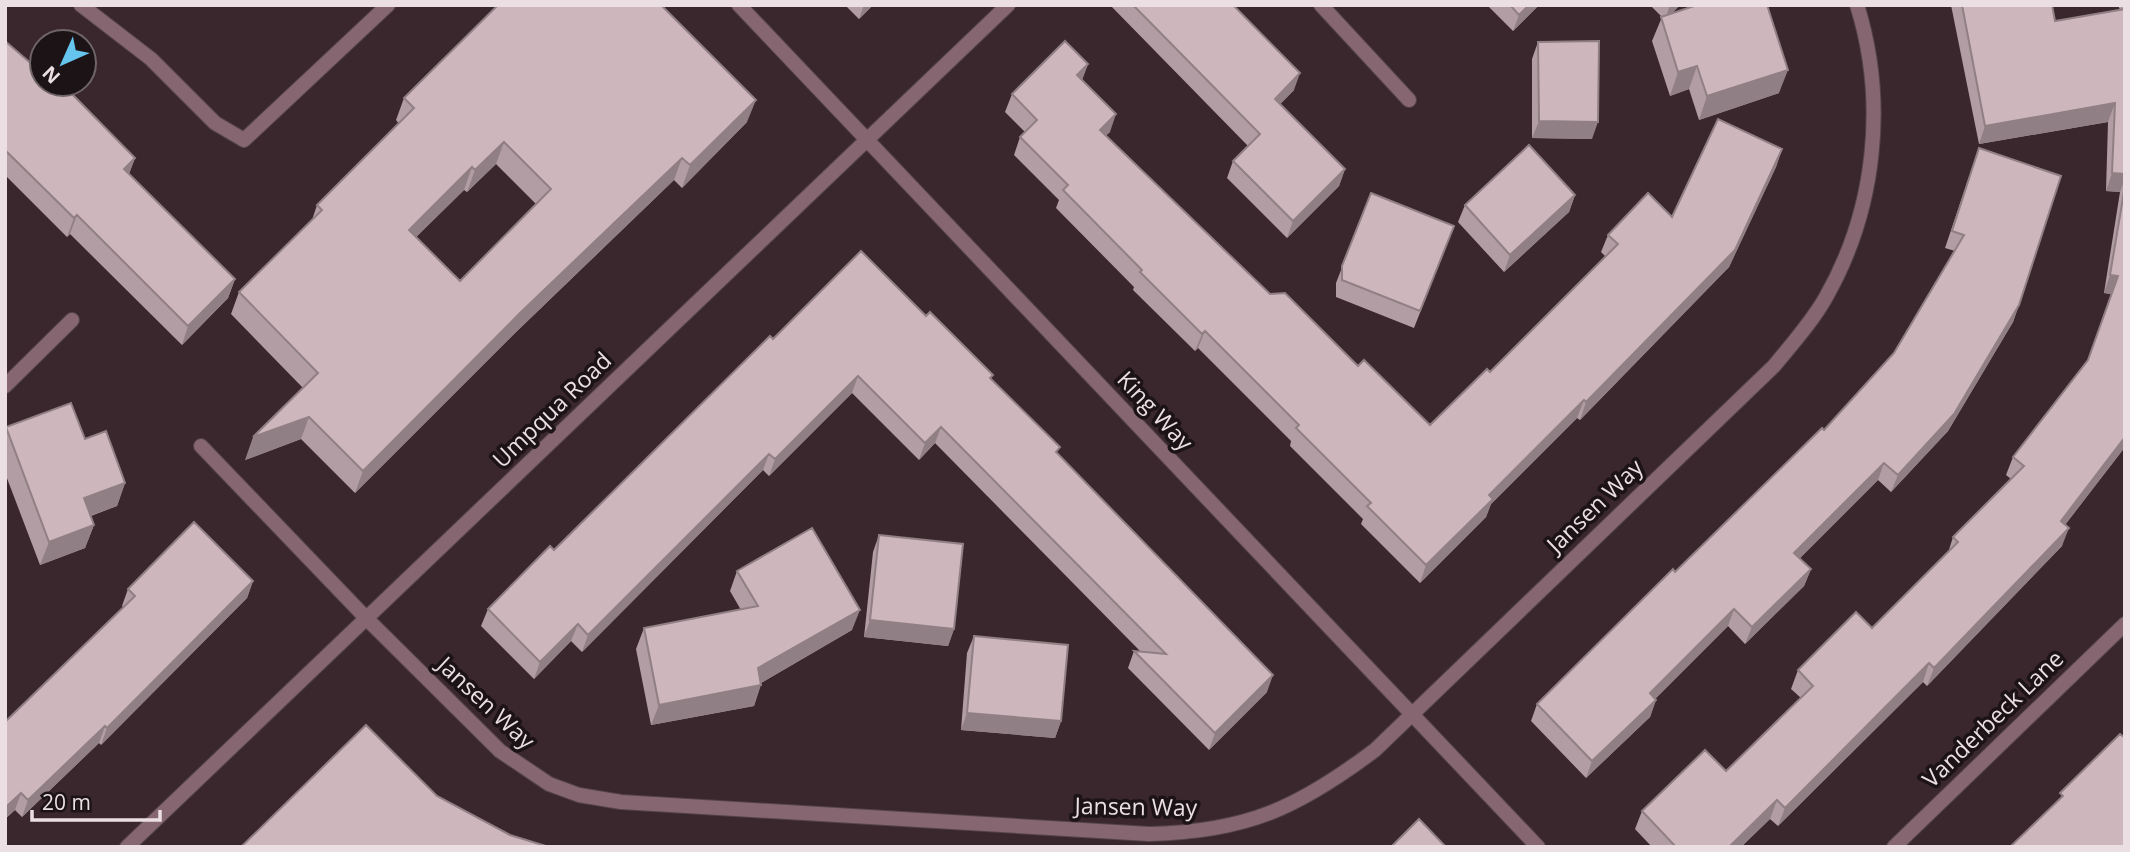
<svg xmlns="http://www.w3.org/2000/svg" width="2130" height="852" font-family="'Open Sans',sans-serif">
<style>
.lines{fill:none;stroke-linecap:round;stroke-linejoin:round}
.service-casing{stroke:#56444b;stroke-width:16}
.minor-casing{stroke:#56444b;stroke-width:16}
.service{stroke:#866771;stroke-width:14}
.minor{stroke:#866771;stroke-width:14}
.wall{fill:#b19da3;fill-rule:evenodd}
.shaded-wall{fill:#907f84}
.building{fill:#ceb6bd;stroke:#907f84;stroke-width:2;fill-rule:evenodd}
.labels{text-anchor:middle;stroke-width:7;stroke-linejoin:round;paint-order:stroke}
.street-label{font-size:23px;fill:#ecdfe3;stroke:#1c1316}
</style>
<rect width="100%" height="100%" fill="#3a272e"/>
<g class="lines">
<defs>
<path id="service" d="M5,386L72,320"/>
<path id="minor" d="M81,5L151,59L215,123L244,140L388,5
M739,5L1538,847
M1321,5L1409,100
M201,446L367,619L500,751L549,784L579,795L621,802L1149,834C1246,832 1298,808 1375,750L1774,366C1792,344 1812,322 1826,297C1876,209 1887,101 1857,5
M127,847L1008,5
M1894,847L2125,624"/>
</defs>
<use href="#service" class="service-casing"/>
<use href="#minor" class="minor-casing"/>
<use href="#service" class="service"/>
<use href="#minor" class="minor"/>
</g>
<path class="wall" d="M845,5H873L859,19Z
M1111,5H1233L1294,90L1280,104L1345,169L1339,186L1287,238L1227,178L1233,161L1248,146L1111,6Z
M1487,5H1539L1513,31Z
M1650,5H1680L1671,14L1779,93L1699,120L1689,89L1670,96L1652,41L1662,17Z
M1951,5H2052L2055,21L2120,10L2118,5H2125V447L2065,525L2062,546L1927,686L1923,682L1778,826L1770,819L1741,847H1652L1635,829L1642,811L1726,771L1801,698L1791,689L1798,670L1872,628L1948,553L1953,537L2011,479L2006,475L2013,457L2088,360L2111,294L2104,293L2120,192L2106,191L2108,122L1979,144Z
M5,41L135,158L129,174L235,279L228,298L182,345L70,234L67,237L5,175Z
M1538,42L1592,139L1532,138V59Z
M1088,64L1082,80L1110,132L1106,135L1270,294L1430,425L1490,372L1606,257L1601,252L1608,235L1672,217L1782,149L1776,167L1729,267L1580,420L1577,418L1491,504L1486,517L1420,583L1361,524L1363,519L1290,446L1291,441L1198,348L1195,351L1133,290L1134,287L1056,208L1059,200L1014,155L1020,137L1025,132L1005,112L1012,94Z
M404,98L747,122L682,188L674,180L513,335L355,493L301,439L245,460L303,388L231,314L239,292L312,220L317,205L399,124L396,120ZM496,164L536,204L460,281L416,237L464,190L467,192Z
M1973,165L2019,305L2013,322L1948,431L1891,492L1878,480L1800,558L1811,569L1804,586L1745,644L1728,626L1655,699L1656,700L1650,717L1586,778L1531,721L1537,704L1824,430L1894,353L1955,251L1945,248Z
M1371,193L1454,226L1414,328L1336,297V283Z
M1575,195L1569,212L1504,272L1458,222L1465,205Z
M926,316L991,379L1267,692L1209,750L1128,668L1134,651L1141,652L935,443L919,460L852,393L769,476L763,470L582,652L571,641L534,679L481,626L488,609L554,550L773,339Z
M6,427L85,439L125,483L117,506L91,516L94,525L85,548L40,565L5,473Z
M879,535L954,629L948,646L864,637L873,552Z
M737,571L852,630L761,683L754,706L651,725L636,649L644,628L741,610L730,591Z
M253,581L247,598L101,745L99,743L22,817L15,810L5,819V722L123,607L122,606L128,589Z
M974,636L1061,721L1055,738L961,730L967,653Z"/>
<path class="shaded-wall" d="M864,5H873L859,19Z
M1529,5H1539L1513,31L1519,15Z
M1670,5H1680L1665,20Z
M1088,64L1081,82L1077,75Z
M1697,66L1689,89L1670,96L1678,72Z
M1788,70L1779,93L1699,120L1707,96Z
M1300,73L1294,90L1269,116L1275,99Z
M756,100L747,122L682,188L690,165Z
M2115,103L2108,122L1979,144L1985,126Z
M1116,114L1110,132L1094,147L1100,130Z
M1539,121L1598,122L1592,139L1532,138Z
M504,142L496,164L467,192L475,170Z
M1782,149L1776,167L1729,267L1580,420L1586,402Z
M135,158L128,176L124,169Z
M682,158L674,180L513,335L355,493L363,471L521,312Z
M472,167L464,190L401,252L409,230Z
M1345,169L1339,186L1287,238L1293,221Z
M2112,173L2125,174V179L2120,192L2106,191Z
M1575,195L1569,212L1504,272L1510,255Z
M77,215L70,234L67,237L74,218Z
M2110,275L2118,276L2111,294L2104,293Z
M235,279L228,298L182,345L188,326Z
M2019,305L2013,322L1948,431L1891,492L1898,475Z
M1205,331L1198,348L1195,351L1202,334Z
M858,376L852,393L769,476L775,459Z
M1584,400L1577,418L1491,504L1486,517L1420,583L1426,565L1489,495Z
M309,417L301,439L245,460L253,437Z
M941,427L935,443L919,460L925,443Z
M2125,437V447L2054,539L2061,521Z
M769,454L763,470L582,652L588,635Z
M1884,463L1878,480L1788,570L1794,553Z
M125,483L117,506L75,521L84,498Z
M94,525L85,548L40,565L49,542Z
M2069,528L2062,546L1927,686L1934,668Z
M1811,569L1804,586L1745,644L1752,627Z
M253,581L247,598L101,745L107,728Z
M1734,609L1728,626L1644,710L1650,693Z
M860,610L852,630L754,687L761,685L754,706L651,725L659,705L758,668Z
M870,620L954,629L948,646L864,637Z
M578,624L571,641L534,679L540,662Z
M1929,663L1923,682L1778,826L1785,808Z
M1273,675L1267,692L1209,750L1215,733Z
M1656,700L1650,717L1586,778L1592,761Z
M967,713L1061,721L1055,738L961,730Z
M105,726L99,743L22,817L28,800Z
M21,793L15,810L5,819V808Z
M1777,800L1770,819L1741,847H1729Z"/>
<path class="building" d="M498,5H661L756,100L690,165L682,158L521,312L363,471L309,417L253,437L318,373L239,292L322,210L317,205L414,108L404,98ZM504,142L551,189L460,281L409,230L472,167L475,170Z
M1133,5H1233L1300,73L1275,99L1345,169L1293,221L1233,161L1260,134Z
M1510,5H1529L1519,15Z
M1697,5H1767L1788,70L1707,96L1697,66L1678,72L1661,17Z
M1962,5H2052L2055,21L2125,9V174L2112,173L2115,103L1985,126Z
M5,41L42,73V84H54L67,95L70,92L135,158L124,169L235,279L188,326L77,215L74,218L5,150Z
M1065,41L1088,64L1077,75L1116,114L1100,130L1270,294L1285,293L1358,366L1364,360L1430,425L1487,369L1490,372L1618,244L1608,235L1648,193L1672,217L1718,119L1782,149L1735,250L1586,402L1584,400L1489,495L1493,499L1426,565L1367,506L1371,503L1296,428L1299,425L1205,331L1202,334L1140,272L1142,270L1063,190L1068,185L1020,137L1037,120L1012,94Z
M1599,41L1598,122L1539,121L1538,42Z
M1529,145L1575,195L1510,255L1465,205Z
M1979,148L2061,176L2019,305L1954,414L1898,475L1884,463L1794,553L1811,569L1752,627L1734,609L1650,693L1656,700L1592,761L1537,704L1673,569L1675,572L1822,428L1824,430L1894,353L1964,235L1952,231Z
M2125,186V437L2061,521L2069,528L1934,668L1929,663L1785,808L1777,800L1729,847H1676L1642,811L1705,750L1726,771L1813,686L1798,670L1856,612L1872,628L1958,542L1953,537L2024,466L2013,457L2088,360L2118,276L2110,275Z
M1371,193L1454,226L1420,311L1342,280V266Z
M861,251L926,316L930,312L993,375L990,378L1060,447L1056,452L1273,675L1215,733L1134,651L1166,654L941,427L925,443L858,376L775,459L769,454L588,635L578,624L540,662L488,609L550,546L554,550L770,336L773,339Z
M71,403L85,439L106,431L125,483L84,498L94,525L49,542L6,427Z
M194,522L253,581L107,728L105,726L28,800L21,793L5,808V722L135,596L128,589Z
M812,528L860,610L758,668L761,685L659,705L644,628L758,606L737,571Z
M879,535L963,544L954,629L870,620Z
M974,636L1068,645L1061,721L967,713Z
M366,725L437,796L510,835L549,847H241Z
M2120,734L2125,738V847H2010L2063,796L2060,793Z
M1419,819L1446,847H1391Z"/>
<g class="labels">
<g class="street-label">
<text transform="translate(552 410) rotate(-44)" y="8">Umpqua Road</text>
<text transform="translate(1155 411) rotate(47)" y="8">King Way</text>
<text transform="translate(1595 506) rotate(-44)" y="8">Jansen Way</text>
<text transform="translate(486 703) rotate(43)" y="8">Jansen Way</text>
<text transform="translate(1993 719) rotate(-44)" y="8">Vanderbeck Lane</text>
<text transform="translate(1136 807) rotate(1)" y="8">Jansen Way</text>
</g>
</g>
<rect width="2130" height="852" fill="none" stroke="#ecdfe3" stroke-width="14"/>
<g transform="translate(63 63) rotate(225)"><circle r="33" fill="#1c1316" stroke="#6f6568" stroke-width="2"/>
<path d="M0-5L12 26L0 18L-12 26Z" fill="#65c5ef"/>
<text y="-10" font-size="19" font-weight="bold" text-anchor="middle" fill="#ecdfe3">N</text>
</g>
<path d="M32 810v10h128v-10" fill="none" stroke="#ecdfe3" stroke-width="3.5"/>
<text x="42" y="810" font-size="21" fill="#ecdfe3" stroke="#1c1316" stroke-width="5" paint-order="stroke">20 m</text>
</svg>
